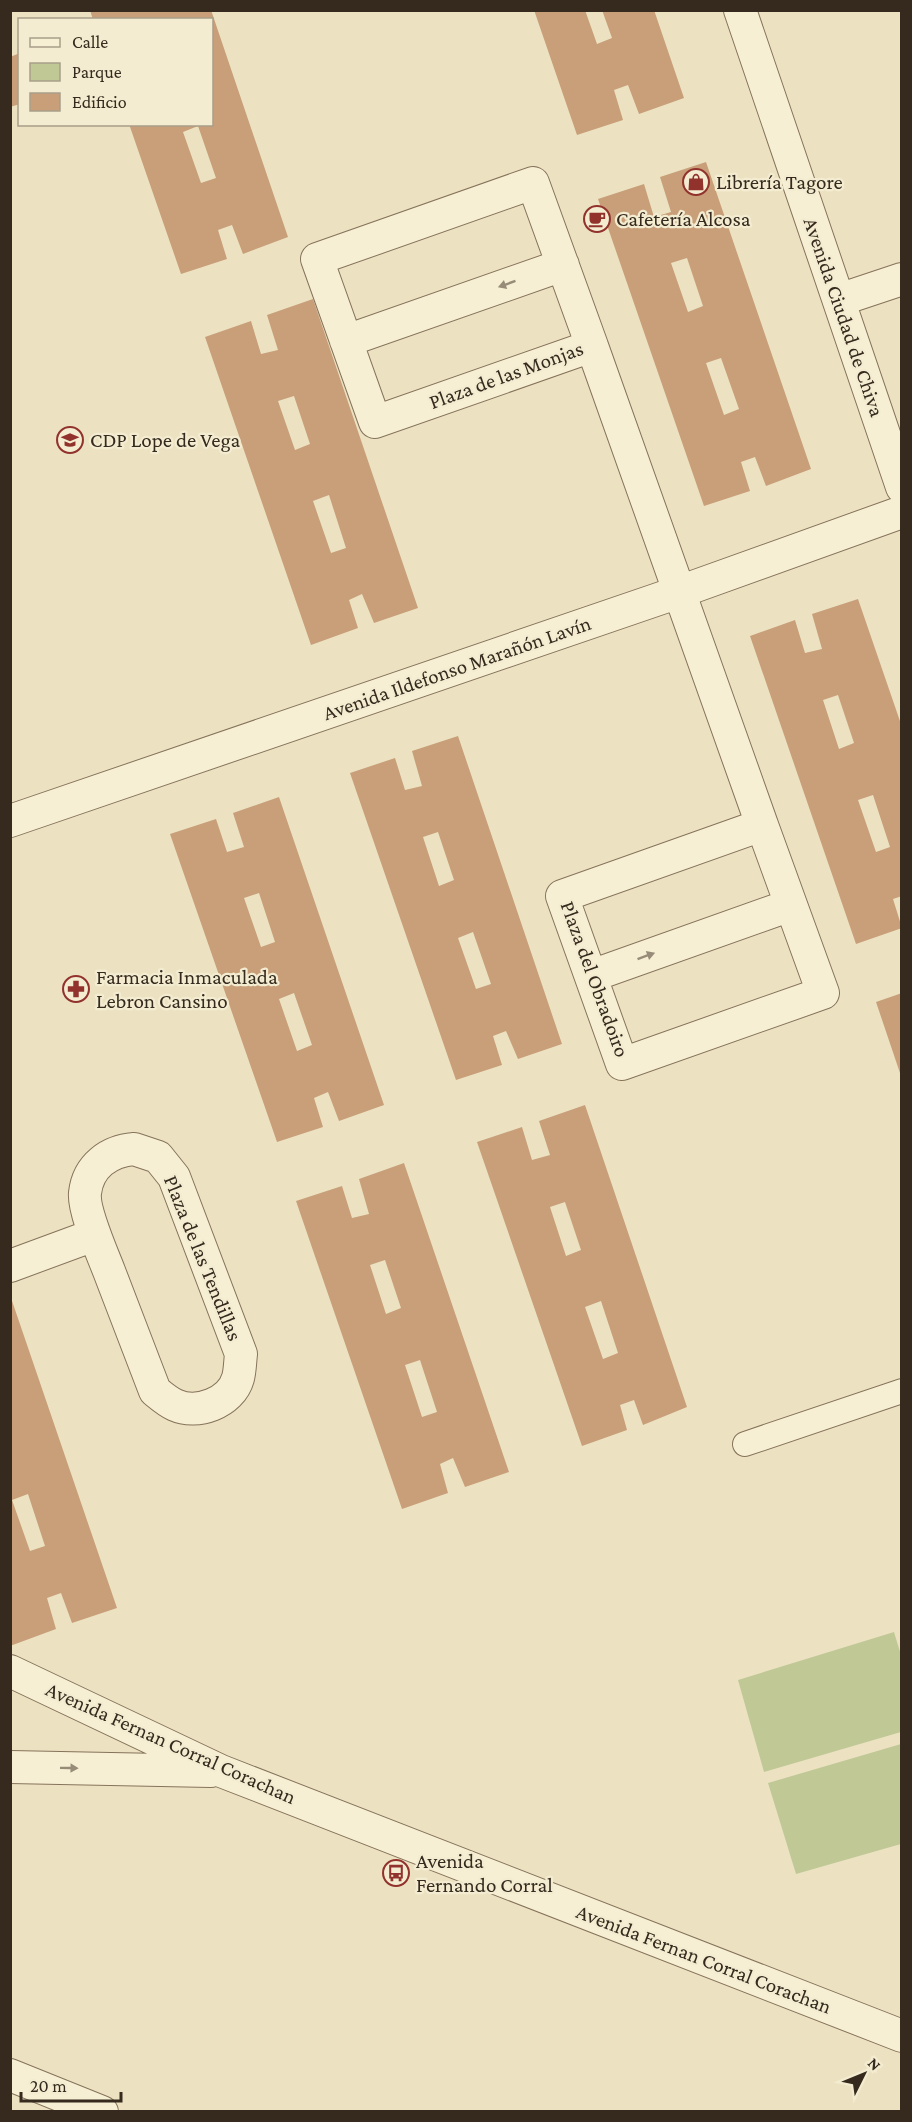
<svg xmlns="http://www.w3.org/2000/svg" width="912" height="2122" font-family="'Crimson Pro',serif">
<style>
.green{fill:#c0c996}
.building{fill:#c89f79;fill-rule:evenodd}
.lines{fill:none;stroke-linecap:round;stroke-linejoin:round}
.pedestrian-casing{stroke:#85735a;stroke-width:26}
.minor-casing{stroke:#85735a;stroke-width:34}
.pedestrian{stroke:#f7efd4;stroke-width:24}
.minor{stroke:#f7efd4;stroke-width:32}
.oneway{fill:#968c78}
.labels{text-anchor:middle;stroke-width:4.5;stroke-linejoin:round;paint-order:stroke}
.poi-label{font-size:21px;fill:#352a1d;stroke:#f4ecd1;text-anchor:start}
.street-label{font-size:21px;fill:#352a1d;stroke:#f4ecd1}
</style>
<rect width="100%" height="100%" fill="#ece2c2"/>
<path class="green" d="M894,1632L901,1655V1732L764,1772L738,1680Z
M901,1744V1844L796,1874L768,1783Z"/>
<path class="building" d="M90,10H211L288,237L243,254L232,225L218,230L227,259L181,274L129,124H212V20H93ZM198,126L216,178L201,183L183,132Z
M534,10H585L597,44L612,38L602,10H654L684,98L639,114L628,85L614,90L623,120L577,135Z
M20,53V104L10,107V57Z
M706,162L811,469L766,486L755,457L741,462L750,491L704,506L598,199L644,184L654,217L671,212L660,177ZM687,258L703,306L688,312L671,263ZM721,358L739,409L724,415L706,363Z
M313,299L418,608L374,623L362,594L349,600L358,628L311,645L205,337L251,321L261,354L278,350L267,315ZM294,396L310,444L295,450L278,401ZM329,495L346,548L331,553L313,501Z
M858,599L902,727V896L893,899L902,928L856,944L750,636L795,620L805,653L822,649L812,614ZM838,695L854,743L839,749L823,700ZM873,795L890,847L876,852L858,800Z
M458,736L562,1044L518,1059L506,1031L493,1036L502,1065L456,1080L350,773L395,758L405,790L422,786L412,751ZM438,832L454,880L439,886L423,837ZM473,932L491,984L476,989L458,938Z
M279,797L384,1105L339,1121L328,1092L314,1098L323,1127L277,1142L170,834L216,819L227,852L244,847L233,813ZM259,893L275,942L261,947L244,898ZM294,993L312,1045L297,1051L279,999Z
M902,993V1076H901L876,1002Z
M585,1105L687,1407L643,1425L634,1400L620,1405L627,1430L582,1446L477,1142L522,1127L532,1160L550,1155L539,1121ZM565,1202L581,1250L566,1256L550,1207ZM601,1301L618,1353L603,1359L585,1307Z
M404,1163L509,1472L465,1487L453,1458L440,1464L448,1493L402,1509L296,1201L342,1186L352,1218L369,1214L359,1179ZM385,1260L401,1308L386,1314L370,1265ZM420,1360L437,1412L422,1417L405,1365Z
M10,1295L117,1608L72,1623L61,1593L47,1598L56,1629L10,1646ZM28,1494L45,1546L30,1551L12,1500Z"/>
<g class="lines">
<defs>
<path id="pedestrian" d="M745,1444L902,1391"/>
<path id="minor" d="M740,10L902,487
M533,183L592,346L375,422L317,259Z
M839,300L902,279
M346,341L563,265
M592,346L762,825
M10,821L679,592L902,512
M762,825L823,993L622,1064L562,896Z
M591,976L791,905
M134,1149L158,1157L174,1177L241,1354C240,1362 240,1371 238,1378C231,1403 197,1415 175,1405C168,1402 161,1396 155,1391C140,1351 124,1311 109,1271C102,1253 83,1210 85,1193C88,1166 109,1151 134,1149Z
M10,1266L94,1235
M10,1671L221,1771L902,2036
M10,1767L211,1771
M10,2075L102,2112"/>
</defs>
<use href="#pedestrian" class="pedestrian-casing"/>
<use href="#minor" class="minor-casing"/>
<use href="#pedestrian" class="pedestrian"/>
<use href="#minor" class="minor"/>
</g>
<defs><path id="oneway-solid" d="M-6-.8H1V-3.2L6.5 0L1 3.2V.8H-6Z" transform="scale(1.5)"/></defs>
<g class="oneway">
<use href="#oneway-solid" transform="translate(507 284) rotate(160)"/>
<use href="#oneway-solid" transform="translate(646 956) rotate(-20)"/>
<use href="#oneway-solid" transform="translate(69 1768) rotate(1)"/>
</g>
<defs>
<symbol id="shop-ring" viewBox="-11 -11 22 22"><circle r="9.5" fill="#f4ecd1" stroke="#91322d" stroke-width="1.5"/><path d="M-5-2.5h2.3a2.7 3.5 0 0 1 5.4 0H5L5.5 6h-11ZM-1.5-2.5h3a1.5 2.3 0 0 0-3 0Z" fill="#91322d"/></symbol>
<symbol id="cafe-ring" viewBox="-11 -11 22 22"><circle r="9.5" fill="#f4ecd1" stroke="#91322d" stroke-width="1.5"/><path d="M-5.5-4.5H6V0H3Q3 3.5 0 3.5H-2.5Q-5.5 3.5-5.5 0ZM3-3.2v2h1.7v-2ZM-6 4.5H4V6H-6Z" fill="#91322d"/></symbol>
<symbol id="school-ring" viewBox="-11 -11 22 22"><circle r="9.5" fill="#f4ecd1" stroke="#91322d" stroke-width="1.5"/><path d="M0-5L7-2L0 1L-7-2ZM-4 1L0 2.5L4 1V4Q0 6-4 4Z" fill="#91322d"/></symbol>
<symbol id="pharmacy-ring" viewBox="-11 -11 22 22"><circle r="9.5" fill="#f4ecd1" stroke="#91322d" stroke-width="1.5"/><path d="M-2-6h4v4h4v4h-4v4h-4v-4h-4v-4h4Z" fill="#91322d"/></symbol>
<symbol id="bus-ring" viewBox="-11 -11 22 22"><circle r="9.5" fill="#f4ecd1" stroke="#91322d" stroke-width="1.5"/><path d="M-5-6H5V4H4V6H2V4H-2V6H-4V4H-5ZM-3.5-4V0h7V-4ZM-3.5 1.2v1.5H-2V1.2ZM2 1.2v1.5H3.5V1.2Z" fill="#91322d"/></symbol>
</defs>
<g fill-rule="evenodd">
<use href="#shop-ring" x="681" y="167" width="30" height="30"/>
<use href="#cafe-ring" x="582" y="204" width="30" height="30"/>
<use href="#school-ring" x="55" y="425" width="30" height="30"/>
<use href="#pharmacy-ring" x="61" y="974" width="30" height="30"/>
<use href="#bus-ring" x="381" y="1858" width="30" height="30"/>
</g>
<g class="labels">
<g class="poi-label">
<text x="716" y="189">Librería Tagore</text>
<text x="616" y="226">Cafetería Alcosa</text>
<text x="90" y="447">CDP Lope de Vega</text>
<text x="96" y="984">Farmacia Inmaculada<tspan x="96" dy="24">Lebron Cansino</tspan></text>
<text x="416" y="1868">Avenida<tspan x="416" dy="24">Fernando Corral</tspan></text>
</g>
<g class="street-label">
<text transform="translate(844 317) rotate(71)" y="7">Avenida Ciudad de Chiva</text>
<text transform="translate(506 375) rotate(-20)" y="7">Plaza de las Monjas</text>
<text transform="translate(457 668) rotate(-19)" y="7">Avenida Ildefonso Marañón Lavín</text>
<text transform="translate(595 979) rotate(70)" y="7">Plaza del Obradoiro</text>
<text transform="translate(203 1258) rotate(68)" y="7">Plaza de las Tendillas</text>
<text transform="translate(171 1743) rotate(24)" y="7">Avenida Fernan Corral Corachan</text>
<text transform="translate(704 1959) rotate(21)" y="7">Avenida Fernan Corral Corachan</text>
</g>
</g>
<rect width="912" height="2122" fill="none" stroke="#352a1d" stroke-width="24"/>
<rect x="18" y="18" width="195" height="108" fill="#f4ecd1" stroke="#a89e89" stroke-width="1.5"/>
<rect x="30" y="38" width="30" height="9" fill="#f7efd4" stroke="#a89e89" stroke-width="1.5"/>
<text x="72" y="48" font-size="18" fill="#352a1d">Calle</text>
<rect x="30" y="63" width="30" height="18" fill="#c0c996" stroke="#a89e89" stroke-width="1.5"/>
<text x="72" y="78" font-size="18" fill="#352a1d">Parque</text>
<rect x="30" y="93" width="30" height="18" fill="#c89f79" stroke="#a89e89" stroke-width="1.5"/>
<text x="72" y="108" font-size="18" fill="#352a1d">Edificio</text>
<g transform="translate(864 2074) rotate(47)" stroke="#f4ecd1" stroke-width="4.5" paint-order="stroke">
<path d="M0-4.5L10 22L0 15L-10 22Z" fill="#352a1d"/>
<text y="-9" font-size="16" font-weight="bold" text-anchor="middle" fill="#352a1d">N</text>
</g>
<path d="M21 2092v9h100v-9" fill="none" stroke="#352a1d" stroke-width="3"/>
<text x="30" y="2092" font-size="18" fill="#352a1d" stroke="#f4ecd1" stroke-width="4.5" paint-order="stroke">20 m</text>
</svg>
